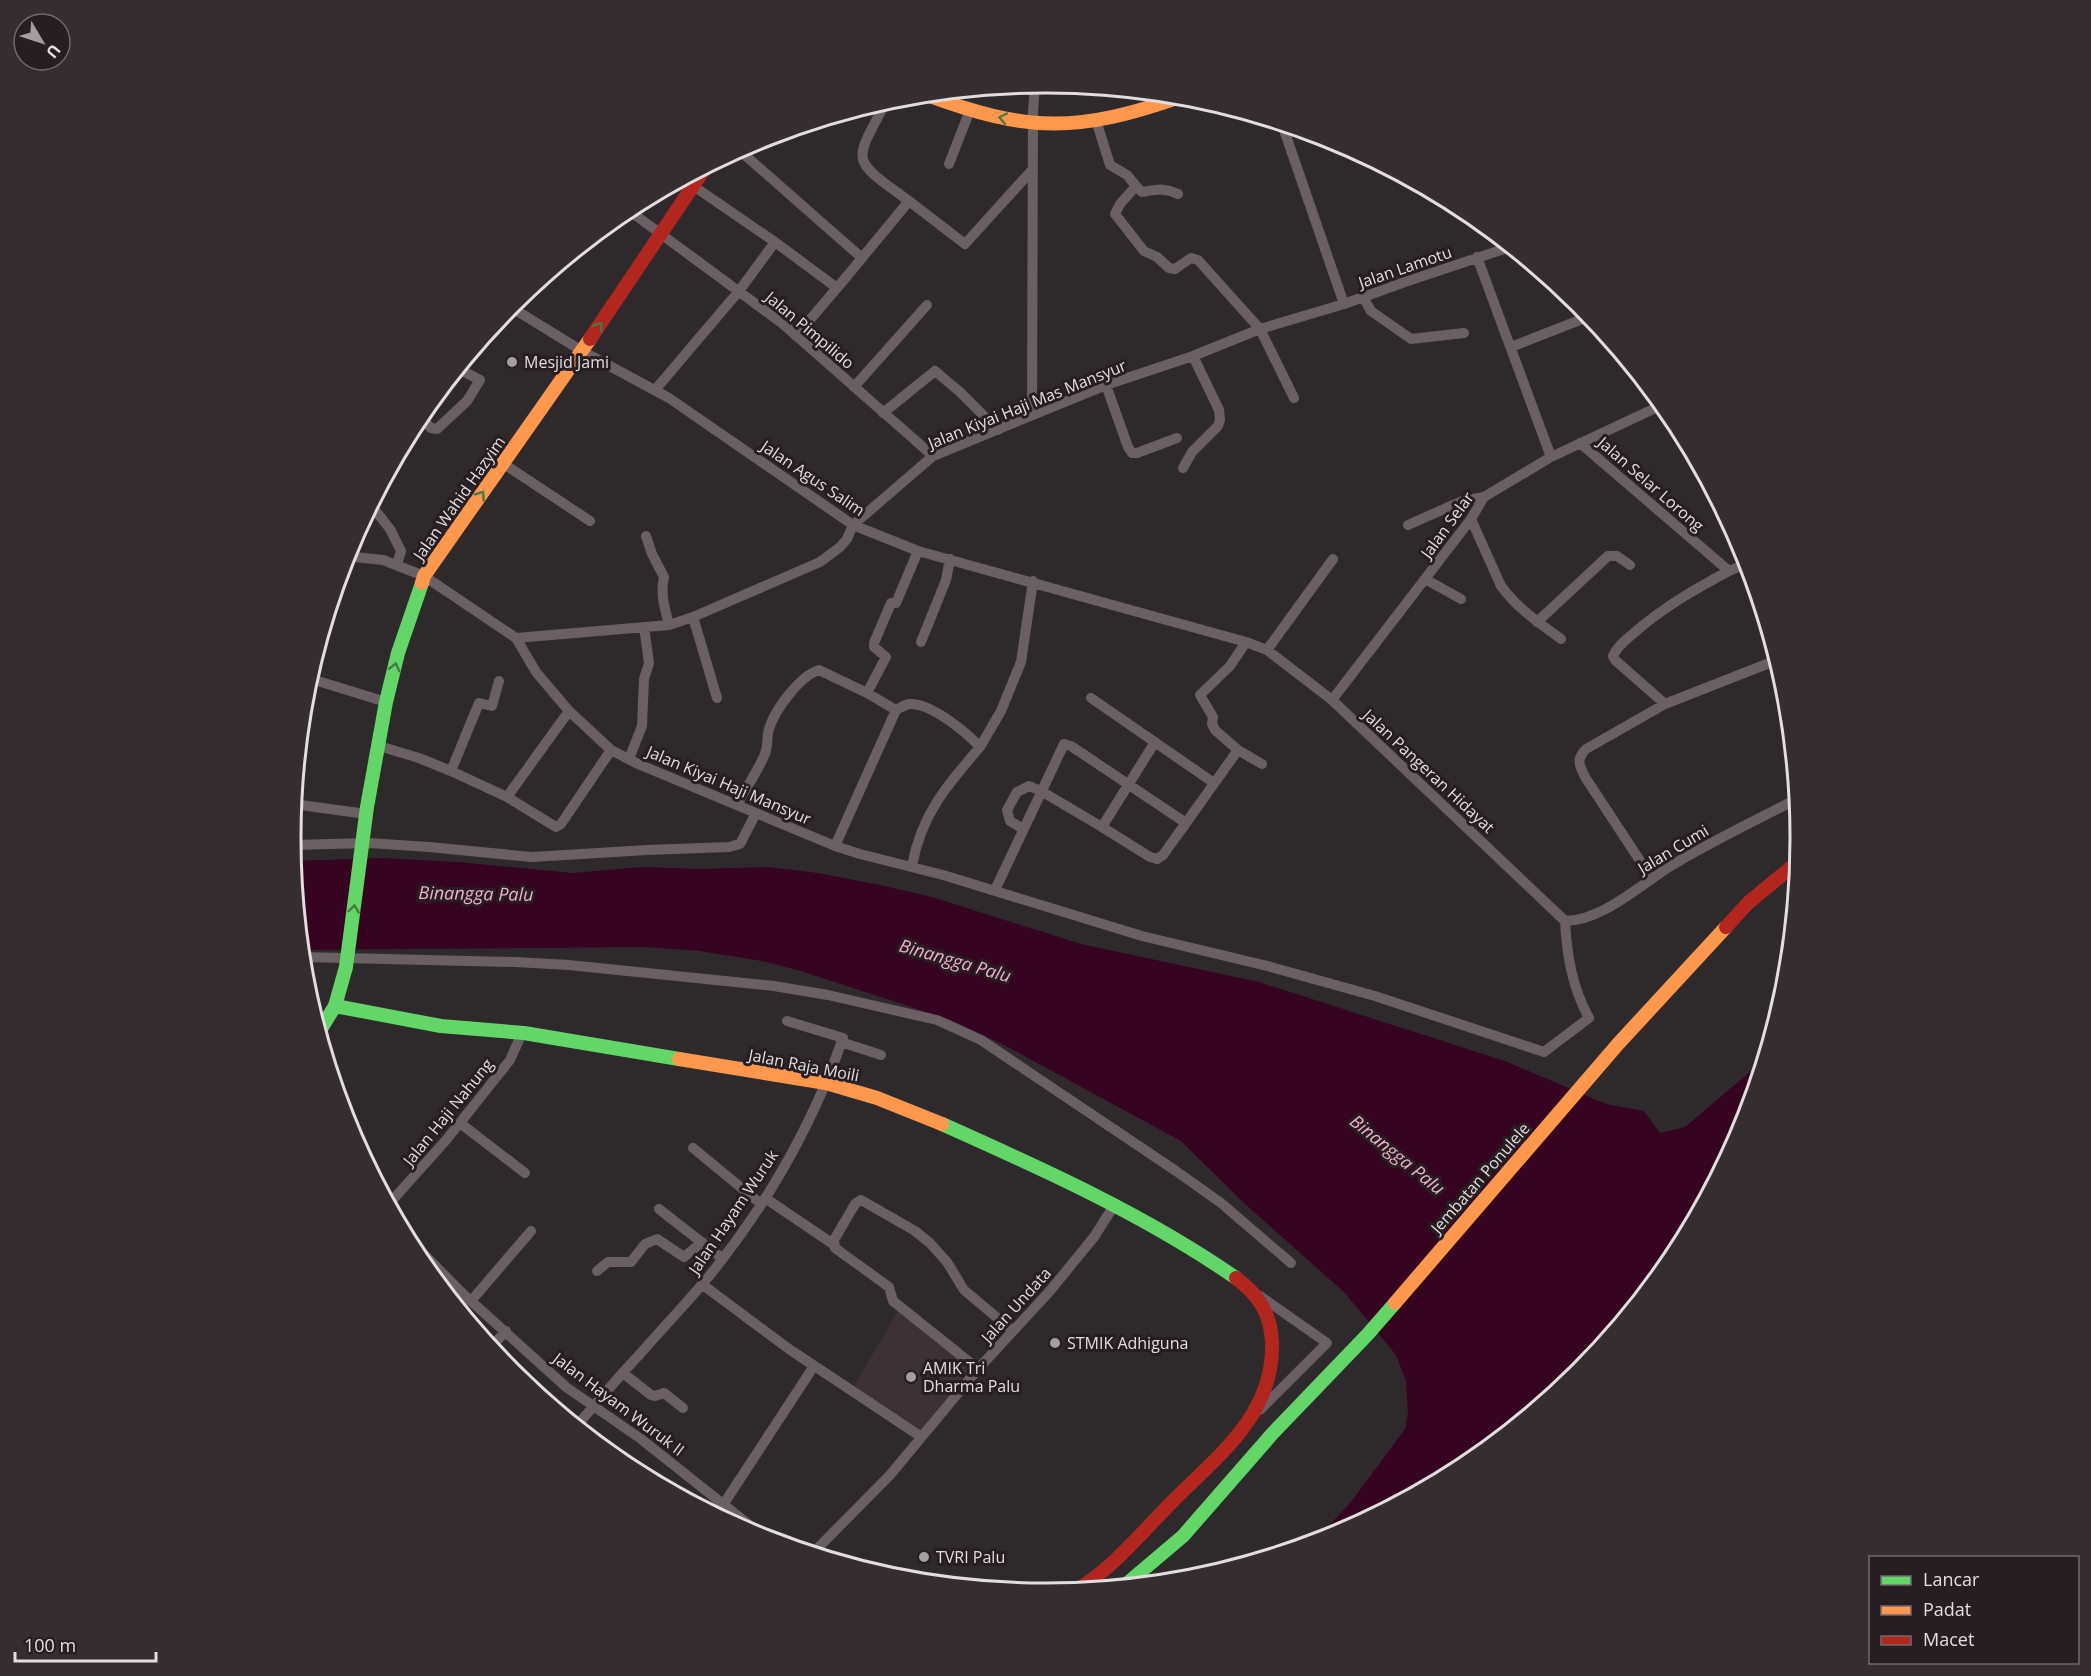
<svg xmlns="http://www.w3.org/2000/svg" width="2091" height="1676" font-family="'Open Sans',sans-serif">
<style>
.built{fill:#3c3135}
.water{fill:#360420}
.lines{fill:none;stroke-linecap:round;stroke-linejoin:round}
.street{stroke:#6a6064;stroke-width:10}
.fast{stroke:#63d668;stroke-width:14}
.slow{stroke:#ff974d;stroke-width:14}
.jam{stroke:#b3261e;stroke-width:14}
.oneway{stroke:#447a44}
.poi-dot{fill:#a39ea0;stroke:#261e21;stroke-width:2}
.labels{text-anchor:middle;stroke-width:6;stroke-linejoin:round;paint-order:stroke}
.street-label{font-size:16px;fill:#e2ddde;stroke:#261e21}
.poi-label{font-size:16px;fill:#e2ddde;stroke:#261e21;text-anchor:start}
.water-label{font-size:18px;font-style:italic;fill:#f3afcb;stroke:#261e21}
.rim{fill:none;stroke:#e2ddde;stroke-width:3}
</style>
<rect width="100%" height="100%" fill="#2e2a2c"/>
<path class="built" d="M899,1309L972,1366L921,1430L853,1388Z"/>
<path class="water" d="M381,858L459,862L573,873L642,867L702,869L767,867L818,873L885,886L932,897L1081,944L1259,982L1505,1061L1606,1104L1644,1111L1660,1133L1685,1127L1764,1060L1743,1127L1673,1258L1579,1372L1465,1466L1334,1536L1313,1543L1351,1502L1405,1429L1408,1414L1406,1381L1396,1355L1345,1293L1245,1204L1181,1141L1004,1045L951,1020L801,971L762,961L699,951L643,947L301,950L292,861Z"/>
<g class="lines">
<path class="street" d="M1096,120L1110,165L1127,175L1136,186L1120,204L1115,214L1144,251L1157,257L1169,268L1175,269L1191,258L1198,260L1260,329L1294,398
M1282,124L1344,304
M739,150L862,258L909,201C849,157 853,165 887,100
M949,164L970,110
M692,185L775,242L837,288L796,336
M1136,186L1142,192C1155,190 1165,187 1178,194
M909,201L965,244L1033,169
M627,209L783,324L933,456
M1477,257L1551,457
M837,288L862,258
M1363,297L1371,311L1411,339L1464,333
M509,306L582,351L669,398L853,525L918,551L1246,642L1267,650L1332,700L1565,921
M1511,347L1590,316
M1106,385L1128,447L1132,453H1137L1177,438
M854,387L927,305
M655,390L739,291L775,242
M883,413L935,371L960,392L998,430
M1032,414L1033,112L1035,84
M417,420L421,418L431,428L437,429L467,401L480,380L459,369L510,307
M1580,443L1729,571L1748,563
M504,464L590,521
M1183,468L1192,452L1218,426L1220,420L1219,410L1193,356
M371,505L390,529L401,551L397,564
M1471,519L1501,586C1518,609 1538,622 1561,639
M1408,525L1462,501L1484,497
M646,536L652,554L664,577C660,594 665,609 669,625
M345,556L383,560L424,576L516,638L669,625L693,617L820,562L840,547L847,539L853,525L933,456L1106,385L1193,356L1260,329L1344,304L1405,282L1510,247
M1729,571C1695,589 1664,607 1635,632C1627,639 1617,646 1613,656L1615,660L1665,704L1777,660
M1425,579L1461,599
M693,617L717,698
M1537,622L1608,556H1617L1630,565
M516,638L536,672L569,711L611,750L638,764L835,846L860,854L943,875L1142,936L1271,967L1375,996L1544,1052L1589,1018C1572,987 1567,956 1565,921
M921,642L946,580L950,559
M1246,642L1230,666L1200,695L1213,717L1212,724L1215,730L1238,750L1262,764
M1267,650L1333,559
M308,678L386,702
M867,693L886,657L874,647V643L891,603H896L918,551
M1091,698L1214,783
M1332,700L1471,519L1484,497L1551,457L1662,405
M1155,742L1102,827L1150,857L1157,859L1163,855L1186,823
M379,746L419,758L451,771L507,797L556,827L561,824L611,750
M629,759L642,726L644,679L649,663L644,627
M451,771L479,703L492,706L499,681
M507,797L569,711
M293,804L366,814
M737,805C746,788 757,772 764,756C769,746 766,738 769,729C775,709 800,676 819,670L867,693L896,710C900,708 904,705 909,704C930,702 966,732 980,747L1001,711L1021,662L1033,581
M1023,829L1010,821L1007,810L1017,792L1029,786L1041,791L1102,827
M291,845L369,843L429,847L532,857L647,850L729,847L740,844L756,813
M835,846L896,710
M912,866C921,815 947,785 980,747
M1652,879L1585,777C1579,765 1576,759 1586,749L1665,704
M995,890L1064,744L1071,746L1186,823L1238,750
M1565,921C1603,921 1642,883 1674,864C1714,840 1756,820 1797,799
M302,957L515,962L569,965L774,986L828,995L937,1020L981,1040L1176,1171L1221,1203L1291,1263
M841,1042L881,1055
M460,1123L525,1173
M693,1148L761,1204
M765,1198L833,1244
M389,1204L447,1139L510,1060L522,1033
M659,1209L723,1259
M406,1236L461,1292L566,1387L641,1439L767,1539
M597,1271L608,1262H631L645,1244L657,1239L684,1257L702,1242
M703,1285L789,1349L920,1436
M1260,1296L1327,1343L1260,1410
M471,1301L531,1231
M491,1347L506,1331
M978,1369L893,1301L889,1287L835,1248L834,1240L855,1204L861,1200L915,1231L930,1243L947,1262L964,1290L1013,1331
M623,1373L651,1395L655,1396L664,1393L683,1408
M576,1426C598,1402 618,1377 640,1354C667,1323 696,1294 721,1261C773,1194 815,1118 843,1038L787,1021
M723,1505L814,1366
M813,1553L890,1475L978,1369L1049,1292L1094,1237L1115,1204"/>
<path class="fast" d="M335,1006L441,1026L524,1033L679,1059
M319,1032L335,1006L346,967L367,807L386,702L398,653L422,583
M942,1124C1043,1169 1145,1215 1236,1278
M1124,1586L1183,1536L1272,1434L1368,1334L1395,1303"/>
<path class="slow" d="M924,94C1029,133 1078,133 1183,96
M422,583L424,576L590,339
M679,1059L826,1083L877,1098L942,1124
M1395,1303L1618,1044L1726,927"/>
<path class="jam" d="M590,339L705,168
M1726,927L1749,902L1799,861
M1077,1590C1114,1567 1140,1534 1171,1503C1217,1456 1274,1416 1272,1343C1271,1314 1259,1295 1236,1278"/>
</g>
<defs><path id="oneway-chevron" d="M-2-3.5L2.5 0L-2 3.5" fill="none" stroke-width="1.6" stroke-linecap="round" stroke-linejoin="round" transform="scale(1.5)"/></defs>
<g class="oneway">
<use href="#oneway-chevron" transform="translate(1003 118) rotate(-168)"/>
<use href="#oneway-chevron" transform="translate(599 326) rotate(-56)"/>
<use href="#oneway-chevron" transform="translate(481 495) rotate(-55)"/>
<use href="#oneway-chevron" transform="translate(395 667) rotate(-76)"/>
<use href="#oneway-chevron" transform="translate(354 909) rotate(-82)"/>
</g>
<g class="poi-dot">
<circle cx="512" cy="362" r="6"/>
<circle cx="1055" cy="1343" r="6"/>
<circle cx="911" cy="1377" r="6"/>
<circle cx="924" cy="1557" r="6"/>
</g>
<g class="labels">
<g class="street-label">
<text transform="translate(1405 267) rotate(-19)" y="6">Jalan Lamotu</text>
<text transform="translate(810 330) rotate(40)" y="6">Jalan Pimpilido</text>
<text transform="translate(1027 404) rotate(-22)" y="6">Jalan Kiyai Haji Mas Mansyur</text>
<text transform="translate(813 478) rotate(34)" y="6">Jalan Agus Salim</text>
<text transform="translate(1651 484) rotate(41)" y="6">Jalan Selar Lorong</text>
<text transform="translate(459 498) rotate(-55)" y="6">Jalan Wahid Hazyim</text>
<text transform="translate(1447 525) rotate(-54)" y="6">Jalan Selar</text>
<text transform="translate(1429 771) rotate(43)" y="6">Jalan Pangeran Hidayat</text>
<text transform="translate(729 785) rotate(23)" y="6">Jalan Kiyai Haji Mansyur</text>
<text transform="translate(1673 849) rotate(-31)" y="6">Jalan Cumi</text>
<text transform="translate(804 1065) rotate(11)" y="6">Jalan Raja Moili</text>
<text transform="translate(448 1112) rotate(-51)" y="6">Jalan Haji Nahung</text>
<text transform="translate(1480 1178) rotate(-49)" y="6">Jembatan Ponulele</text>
<text transform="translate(733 1212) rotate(-56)" y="6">Jalan Hayam Wuruk</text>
<text transform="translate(1016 1305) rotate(-48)" y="6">Jalan Undata</text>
<text transform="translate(619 1404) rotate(37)" y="6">Jalan Hayam Wuruk II</text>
</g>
<g class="poi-label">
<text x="524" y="368">Mesjid Jami</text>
<text x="1067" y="1349">STMIK Adhiguna</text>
<text x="923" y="1374">AMIK Tri<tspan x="923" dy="18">Dharma Palu</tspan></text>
<text x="936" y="1563">TVRI Palu</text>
</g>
<g class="water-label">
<text transform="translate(476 894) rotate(1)" y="6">Binangga Palu</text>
<text transform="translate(955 961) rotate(16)" y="6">Binangga Palu</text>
<text transform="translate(1397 1155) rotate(39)" y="6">Binangga Palu</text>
</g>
</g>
<path d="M0 0H2091V1676H0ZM1045 93H1046A744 744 0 0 1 1790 837V839A744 744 0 0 1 1046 1583H1045A744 744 0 0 1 301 839V837A744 744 0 0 1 1045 93Z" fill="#352d30" fill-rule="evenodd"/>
<path class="rim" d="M1045 93H1046A744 744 0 0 1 1790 837V839A744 744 0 0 1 1046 1583H1045A744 744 0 0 1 301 839V837A744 744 0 0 1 1045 93Z"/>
<rect x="1869" y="1556" width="210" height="108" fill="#261e21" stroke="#716a6d" stroke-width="1.5"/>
<rect x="1881" y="1576" width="30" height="9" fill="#63d668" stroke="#716a6d" stroke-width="1.5"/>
<text x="1923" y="1586" font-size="18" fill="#e2ddde">Lancar</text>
<rect x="1881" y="1606" width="30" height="9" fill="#ff974d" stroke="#716a6d" stroke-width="1.5"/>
<text x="1923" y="1616" font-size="18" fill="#e2ddde">Padat</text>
<rect x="1881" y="1636" width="30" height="9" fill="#b3261e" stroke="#716a6d" stroke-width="1.5"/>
<text x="1923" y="1646" font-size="18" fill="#e2ddde">Macet</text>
<g transform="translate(42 42) rotate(129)"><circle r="28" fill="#261e21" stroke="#716a6d" stroke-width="1.5"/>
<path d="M0-4.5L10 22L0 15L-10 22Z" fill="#a39ea0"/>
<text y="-9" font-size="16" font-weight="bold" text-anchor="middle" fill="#e2ddde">U</text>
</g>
<path d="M15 1652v9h141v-9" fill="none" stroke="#e2ddde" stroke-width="3"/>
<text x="24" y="1652" font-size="18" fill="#e2ddde" stroke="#261e21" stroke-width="4.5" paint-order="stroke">100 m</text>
</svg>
